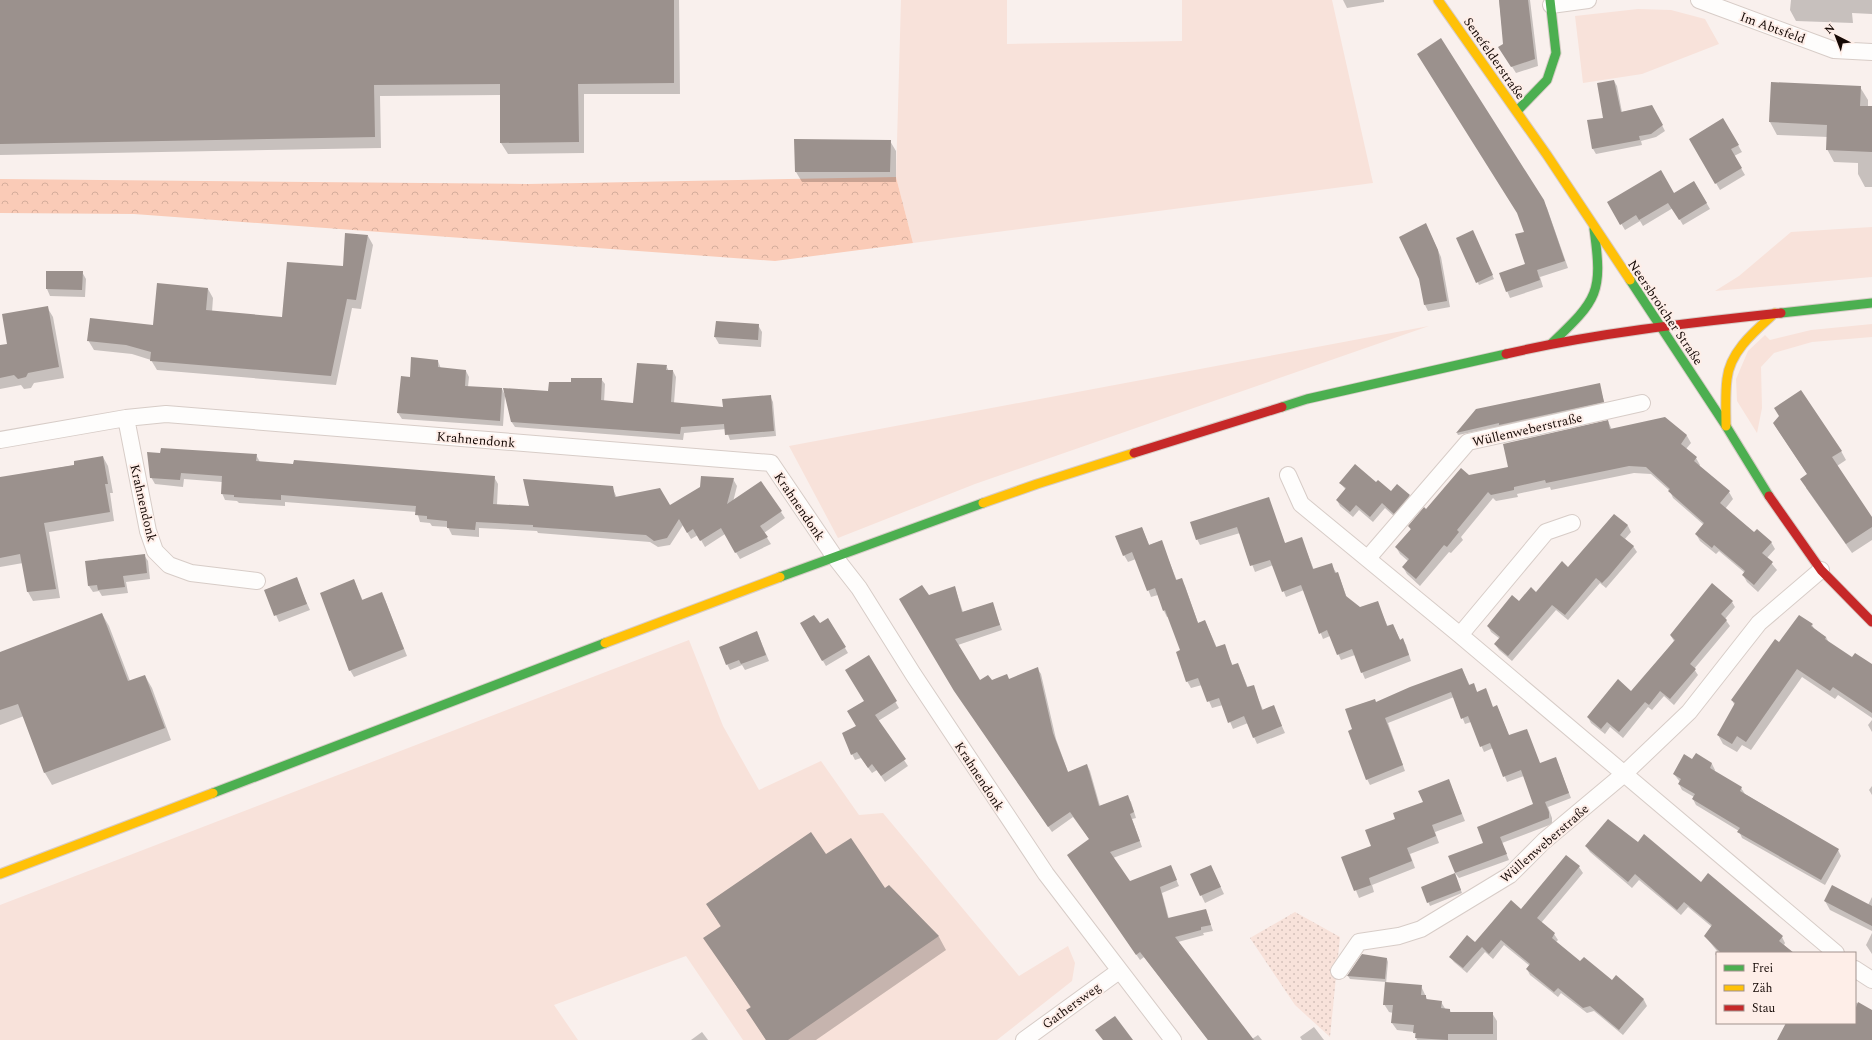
<svg xmlns="http://www.w3.org/2000/svg" width="1872" height="1040" font-family="Spectral,serif">
<style>
.grass{fill:#f8e2da}
.forest{fill:url(#forest-crowns)}
.park{fill:url(#park-dots)}
.shadow{fill:#0003}
.building{fill:#9b918d}
.lines{fill:none;stroke-linecap:round;stroke-linejoin:round}
.street-casing{stroke:#d7ccc7;stroke-width:18}
.fast-casing{stroke:#d7ccc7;stroke-width:11}
.slow-casing{stroke:#d7ccc7;stroke-width:11}
.jam-casing{stroke:#d7ccc7;stroke-width:11}
.street{stroke:#fefdfc;stroke-width:16}
.fast{stroke:#4caf50;stroke-width:9}
.slow{stroke:#ffc107;stroke-width:9}
.jam{stroke:#c62828;stroke-width:9}
.labels{text-anchor:middle;stroke-width:4;stroke-linejoin:round;paint-order:stroke}
.street-label{font-size:13px;fill:#150905;stroke:#feeee8}
</style>
<defs>
<pattern id="forest-crowns" width="20" height="18" patternUnits="userSpaceOnUse"><rect width="20" height="18" fill="#facbb7"/><path d="M2 6a3 3 0 1 1 6 0M12 15a3 3 0 1 1 6 0" fill="none" stroke="#d5ad9c"/></pattern>
<pattern id="park-dots" width="8" height="8" patternUnits="userSpaceOnUse"><rect width="8" height="8" fill="#f8e2da"/><path d="M2 2h.1M6 6h.1" fill="none" stroke="#d4c1ba" stroke-width="1.8" stroke-linecap="round"/></pattern>
</defs>
<rect width="100%" height="100%" fill="#f9f0ed"/>
<path class="grass" d="M901,0H1007V44L1182,41V0H1332L1373,183L913,243L896,177Z
M1638,9L1671,10L1705,19L1719,44L1642,74L1583,83L1575,16Z
M1872,227V277L1715,291L1739,276L1791,232Z
M1872,324V337L1812,342L1774,353L1761,367L1762,408L1757,433L1737,401L1736,379L1748,351L1765,335L1770,340L1811,330Z
M1429,326L975,484L838,538L789,446Z
M689,640L723,726L759,790L821,761L859,815L883,813L1019,976L1068,946L1075,963L1072,981L997,1040H743L686,956L554,1005L578,1040H0V905Z"/>
<path class="forest" d="M896,177L913,243L775,261L134,214L0,213V179L528,184Z"/>
<path class="park" d="M1295,912L1340,937L1330,1037L1295,1005L1250,938Z"/>
<path class="shadow" d="M0,0H679L680,94H584V153L508,154L501,143V95L380,96L381,148L0,155Z
M1343,0H1384V2L1347,8Z
M1499,0H1530L1538,66L1516,73L1504,54V44Z
M1791,0H1872V14L1852,13L1853,23L1796,21L1790,10Z
M1614,81L1617,86L1622,112L1652,106L1665,131L1656,137L1641,141L1642,145L1596,154L1593,149L1604,119Z
M1860,87L1868,100V107H1872V187H1865L1858,174V163L1834,162L1827,149L1828,137L1777,135L1770,122Z
M1723,119L1742,152L1734,156L1745,175L1720,190L1690,139Z
M890,141L896,151V182H802L796,172Z
M1694,182L1710,209L1683,225L1673,208L1643,226L1640,221L1625,230L1608,202L1674,194Z
M1543,201L1547,208L1568,268L1540,277L1543,287L1510,298L1500,274L1527,265Z
M1429,231L1441,257L1450,307L1428,311L1425,305L1420,279Z
M1474,234L1494,279L1479,285L1457,238Z
M368,236L373,245L361,309L352,308L336,385L157,370L151,360L132,354L94,350L88,340L154,326L208,289L213,298L212,312L283,318L344,267Z
M82,272L86,279L85,297L50,296L47,289Z
M47,307L53,317L64,378L34,383L31,388L24,389L21,385L0,389V346L8,345Z
M758,325L762,332L761,347L719,344L715,337Z
M438,361L441,369L466,371L469,377L468,387L502,389L505,395L503,426L402,419L398,413L411,378Z
M666,366L669,371H673L676,377L674,403L724,408L770,396L773,402L776,436L730,440L726,429L684,433L683,440L515,427L511,421L549,392L572,383L601,379L605,384L604,402L634,404Z
M1599,384L1605,405L1502,428L1501,426L1458,435L1457,433L1477,410Z
M1665,418L1687,436L1691,443L1686,449L1696,458L1700,465L1699,467L1729,492L1733,499L1725,509L1755,533L1771,542L1775,549L1767,558L1777,570L1758,592L1747,582L1743,575L1745,573L1719,551L1716,554L1700,541L1696,534L1704,525L1673,498L1670,491L1651,474L1634,473L1551,490L1550,487L1517,494L1518,497L1496,501L1493,498L1461,537L1463,540L1451,553L1449,552L1420,586L1407,574L1403,567L1408,561L1400,554L1396,547L1411,530L1409,526L1468,476L1510,468L1608,421L1612,430Z
M1774,424L1841,451L1846,460L1837,466L1872,519V540L1852,553L1806,488L1808,475Z
M256,455L260,462L494,477L498,484L497,505L530,507L612,487L617,498L670,506L733,479L737,486L733,502L761,482L785,518L764,533L771,544L740,559L725,534L705,547L698,535L691,539L683,525L670,545L658,547L650,542L538,533L537,531L479,528V537L452,535L448,527L432,526L430,523L420,522L417,512L285,502V506L239,503L237,501L225,500L222,493V482L184,479L183,487L155,484L151,477Z
M103,457L108,466L113,493H110L114,521L49,532L60,598L33,601L28,592L23,563L0,567V478L75,465Z
M1340,483H1376L1391,492L1409,496L1412,501L1397,519L1385,508L1373,522L1359,510L1353,517L1340,506L1337,500L1346,490Z
M1268,498L1285,544L1301,538L1314,570L1331,564L1340,579L1347,598L1360,608L1377,602L1388,627L1393,625L1400,640H1403L1406,645L1411,661L1365,679L1355,655L1341,660L1330,636L1323,639L1304,590L1286,597L1273,565L1255,572L1240,533L1200,545L1197,539Z
M1614,515L1628,526L1631,532L1625,539L1633,546L1637,552L1606,588L1600,583L1568,620L1556,610L1512,661L1499,650L1495,644L1500,639L1491,632L1488,626L1519,602L1536,593L1569,568Z
M1142,528L1149,545L1161,541L1177,581L1181,579L1185,586L1198,623L1205,621L1217,648L1224,646L1233,666L1237,664L1241,671L1248,688L1253,686L1263,710L1273,706L1285,733L1257,744L1248,723L1233,729L1223,705L1212,708L1202,685L1191,688L1187,681L1181,651L1169,617H1167L1164,611L1158,595L1151,597L1136,559L1128,562L1124,555Z
M144,555L148,561L150,579L126,582L128,593L102,596L99,591L93,592L89,586L98,559Z
M296,579L310,610L279,622L265,590Z
M354,580L363,601L385,600L407,656L354,677L350,670Z
M955,588L963,612L992,603L1002,630L958,645L980,682L992,681L1007,675L1009,680L1037,668L1041,674L1056,739L1068,772L1087,765L1090,771L1100,806L1127,796L1131,802L1136,818L1132,819L1142,847L1113,858L1130,883L1173,872L1179,886L1162,893L1169,919L1206,910L1213,931L1203,933L1204,935L1178,942L1252,1039L1258,1035L1262,1040H1208L1144,957L1140,960L1072,860L1090,840L1073,817L1052,832L959,697L928,596Z
M1732,602L1735,607L1725,619L1730,626L1694,669L1698,675L1674,705L1664,696L1652,710L1648,707L1623,738L1610,727L1605,734L1591,723L1588,717L1632,692L1674,641L1671,636Z
M102,614L109,626L130,681L145,676L152,688L171,740L52,785L45,773L24,716L0,725V653Z
M828,619L848,653L826,666L801,624L819,625Z
M1812,625L1815,630L1826,637L1829,643L1852,659L1872,665V718L1838,695L1835,699L1802,677L1751,750L1742,745L1737,752L1723,744L1718,735L1735,706L1732,700L1779,643Z
M757,632L769,661L745,670L742,665L730,670L727,664Z
M869,657L899,708L878,721L908,766L885,782L877,770L872,773L861,758L855,760L852,754L865,701Z
M1462,669L1470,686L1473,684L1477,692L1493,708L1497,706L1509,736L1526,730L1540,764H1558L1571,798L1548,807L1552,818V824L1502,843L1509,860L1459,878L1455,873L1484,843L1535,804L1524,776L1507,782L1493,748L1484,752L1471,722L1465,724L1454,697L1388,723L1405,771L1370,785L1367,779L1354,730L1376,703Z
M1872,720V732L1868,725Z
M1693,760L1712,764L1715,770L1714,772L1741,788L1745,794L1838,850L1841,856L1825,885L1742,838L1739,831L1696,805L1693,799L1694,797L1682,790L1679,784L1680,782L1674,774Z
M1449,781L1465,821L1435,832L1439,843L1410,854L1415,868L1372,885L1374,892L1359,898L1343,858L1372,846Z
M1872,786V795L1869,790Z
M1638,844L1782,937L1785,943L1784,945L1793,953H1717V957L1715,954L1717,951L1705,936L1712,927L1688,907L1681,915L1639,880L1632,888L1590,852L1586,846Z
M826,855L884,889L888,886L939,937L946,950L816,1040H766L748,1011L751,1008L705,938L721,927L707,904Z
M1566,856L1579,867L1583,873L1541,923L1554,934L1558,940L1556,942L1580,962L1612,981L1616,977L1644,1000L1647,1006L1623,1035L1594,1011L1587,1013L1561,993L1558,997L1530,975L1527,969L1530,966L1504,945L1493,959L1485,952L1467,973L1454,962L1450,957L1476,943L1521,910Z
M1214,873L1224,894L1205,903L1191,874Z
M1456,877L1462,893L1430,906L1422,887Z
M1872,897V931L1830,910L1825,901L1868,905Z
M1872,933V954L1866,945Z
M1387,959L1388,962L1386,984L1421,986L1428,1001L1441,1002L1446,1010H1450L1451,1013H1492L1497,1021V1040H1417L1414,1032L1397,1030L1392,1023L1393,1013L1389,1012L1384,1004L1386,982L1350,979L1348,976Z
M1855,1002L1872,1011V1040H1786L1802,1023H1855Z
M1314,1027L1324,1040H1302L1300,1037Z
M702,1032L708,1040H691Z"/>
<path class="building" d="M0,0H674V83L578,84L579,142L500,143V84L374,85L375,137L0,144Z
M1499,0H1528L1535,59L1511,67L1498,47L1503,44Z
M1441,38L1544,200L1565,261L1537,270L1540,280L1506,292L1499,273L1525,264L1515,234L1524,232L1517,213L1417,54Z
M1614,80L1621,112L1652,105L1663,125L1651,134L1639,136L1640,140L1592,149L1587,120L1603,118L1597,83Z
M1771,82L1861,86L1860,106H1872V152L1826,150L1827,125L1769,122Z
M1723,118L1739,145L1731,149L1742,168L1715,184L1689,139Z
M794,139L891,140L890,172H795Z
M1661,170L1674,193L1694,181L1707,203L1679,220L1668,203L1639,220L1636,215L1620,225L1607,202Z
M1426,223L1438,250L1447,301L1424,305L1419,279L1399,237Z
M1473,230L1493,275L1476,283L1456,238Z
M345,233L368,235L356,300L347,299L331,376L150,361L151,352L126,345L87,341L90,318L153,325L157,283L208,288L206,310L282,317L287,262L343,266Z
M46,271H83L82,290L46,289Z
M48,306L59,367L28,373L26,377L18,379L14,375L0,378V345L7,344L2,314Z
M716,321L759,324L758,340L714,337Z
M411,357L438,360V367L466,370L465,386L502,388L500,421L397,413L401,376L410,377Z
M637,363L667,365L666,370H673L671,402L723,407L722,399L771,395L774,431L725,435L724,424L681,427L680,434L511,422L503,388L548,391L549,382H571V378H602L601,400L633,403Z
M1600,383L1604,402L1499,425V423L1456,433L1476,409Z
M1801,390L1842,451L1832,457L1872,517V527L1846,544L1800,479L1807,474L1773,423L1779,416L1774,408Z
M1665,417L1687,435L1681,444L1697,457L1694,461L1730,491L1720,503L1754,532L1757,529L1772,542L1762,553L1773,562L1754,585L1742,575L1745,571L1714,545L1712,548L1695,534L1704,523L1668,491L1670,489L1646,467L1629,466L1546,483L1545,480L1514,487V490L1491,495L1488,492L1457,530L1459,532L1447,547L1444,545L1416,579L1402,567L1409,559L1395,547L1411,529L1408,526L1424,507L1426,509L1461,468L1469,475L1508,467L1503,444L1608,420L1610,429Z
M161,448L257,454L256,461L293,464L294,460L495,476L493,504L529,506L523,479L613,486L615,497L660,488L670,505L700,487L701,476L734,478L727,504L761,481L782,511L760,526L768,537L735,553L721,528L700,541L693,529L687,533L679,519L667,538L654,541L646,535L533,527V525L476,522L475,530L447,528V521L427,519V516L415,515L416,506L281,495V500L234,497V495L221,494L222,476L181,473L180,480L150,478L147,452L160,453Z
M103,456L108,484H105L110,512L44,523L56,589L27,592L20,554L0,558V477L74,465V461Z
M1355,464L1376,482L1378,480L1391,491L1397,484L1410,495L1394,514L1382,503L1370,517L1356,505L1350,512L1336,500L1346,488L1339,483Z
M1269,497L1285,543L1302,537L1313,569L1332,563L1335,573L1338,572L1346,596L1360,607L1378,601L1387,626L1393,624L1400,640L1403,638L1409,655L1361,673L1352,649L1337,655L1327,630L1319,634L1301,585L1282,592L1270,560L1250,566L1237,527L1196,540L1190,522Z
M1614,514L1628,525L1620,535L1634,546L1609,576L1602,583L1596,578L1565,615L1552,605L1508,656L1494,644L1500,637L1487,626L1512,595L1519,601L1531,587L1536,592L1562,561L1568,567Z
M1142,527L1149,545L1162,540L1176,580L1182,578L1198,623L1205,620L1216,647L1225,644L1232,665L1238,663L1247,687L1254,685L1262,710L1274,705L1282,726L1253,738L1244,716L1228,723L1219,698L1207,702L1198,678L1186,682L1176,652L1180,650L1165,610L1163,611L1155,588L1147,591L1132,552L1123,556L1115,536Z
M145,554L147,573L123,576L125,587L98,590L97,585L88,586L85,561Z
M297,577L307,604L274,616L264,590Z
M354,579L362,600L382,592L404,649L349,671L320,593Z
M1712,583L1733,601L1721,614L1727,620L1690,664L1696,669L1670,699L1660,691L1649,705L1645,702L1619,732L1607,722L1601,729L1587,717L1618,679L1631,691L1675,640L1670,635Z
M922,585L929,595L955,586L962,612L993,602L1000,625L955,639L980,680L988,675L992,680L1007,674L1009,679L1038,667L1053,733L1068,772L1087,764L1099,806L1128,795L1134,812L1130,814L1140,841L1110,852L1130,881L1171,865L1177,880L1160,887L1168,918L1206,909L1211,925L1201,927V930L1175,937L1254,1040H1208L1140,952L1136,955L1067,855L1089,839L1070,812L1048,827L954,691L899,599Z
M102,613L128,681L145,675L165,728L44,773L18,704L0,710V652Z
M814,615L820,623L828,618L846,647L822,661L800,623Z
M1799,615L1813,624L1811,626L1826,637L1825,639L1852,657L1855,653L1872,664V713L1833,687L1830,691L1797,669L1746,742L1737,736L1732,744L1717,735L1735,703L1731,700L1775,639L1779,642Z
M757,631L766,655L741,664L739,660L726,665L719,647Z
M869,655L897,701L875,715L906,759L881,776L872,764L868,768L857,752L851,755L842,733L856,726L847,711L864,701L845,670Z
M1462,668L1469,685L1474,683L1477,692L1486,688L1493,707L1497,705L1509,735L1527,729L1540,763L1556,757L1569,793L1545,802L1549,812V818L1500,837L1507,854L1455,873L1448,856L1483,843L1477,827L1533,804L1521,770L1503,777L1490,743L1480,747L1468,716L1461,719L1451,692L1385,718L1403,765L1366,780L1348,731L1352,729L1345,709L1375,699L1376,702L1410,687Z
M1696,753L1712,763L1710,768L1742,787L1740,791L1839,849L1821,880L1737,832L1740,828L1692,799L1695,794L1678,784L1681,779L1673,774L1684,754L1692,759Z
M1449,779L1462,814L1432,825L1436,836L1407,848L1412,861L1369,878L1371,885L1354,891L1341,857L1371,846L1365,830L1395,819L1393,813L1423,802L1418,791Z
M1608,819L1638,842L1644,834L1701,882L1708,873L1783,936L1779,941L1794,953H1721L1704,936L1712,925L1684,902L1677,910L1635,874L1628,882L1585,846Z
M811,832L826,854L851,838L885,888L889,885L939,936L788,1040H766L746,1010L751,1007L703,938L721,926L706,904Z
M1566,855L1580,866L1537,918L1555,933L1552,938L1580,961L1584,957L1612,980L1616,975L1644,999L1619,1030L1590,1006L1583,1008L1558,988L1554,992L1526,969L1530,964L1501,940L1489,954L1482,947L1463,968L1449,957L1467,935L1475,942L1511,900L1521,909Z
M1211,865L1221,887L1200,896L1190,874Z
M1455,873L1461,890L1427,903L1421,887Z
M1832,885L1872,906V926L1824,901Z
M1362,954L1387,958L1385,979L1347,976Z
M1385,982L1422,985L1421,995H1426V999L1442,1001L1441,1008L1450,1009V1012H1493V1034H1448V1040L1415,1038L1416,1033H1413L1414,1025L1391,1023L1393,1005H1383Z
M1858,1002L1872,1010V1040H1777L1786,1023H1855V1010Z
M1115,1016L1133,1040H1103L1095,1030Z"/>
<g class="lines">
<defs>
<path id="street" d="M1699,0L1834,50L1872,52
M1551,5L1588,0
M126,418L148,531L155,551L169,565L191,573L257,581
M0,440L126,418L166,414L771,463L834,556L859,588L913,674L1046,874L1173,1040
M1288,475L1301,504L1460,635L1836,953
M1368,558L1468,442L1642,403
M1460,635L1546,532L1572,523
M1855,969L1872,980
M1339,971L1359,942L1399,936L1421,929L1510,875L1544,841L1624,774L1689,712L1759,623L1821,570
M1024,1040L1119,971"/>
<path id="fast" d="M1517,111L1547,80L1556,53L1550,0
M1630,280L1726,426L1769,496
M1781,313L1872,303
M1552,343C1598,299 1603,293 1594,229
M1282,407L1307,399L1506,354
M780,577L983,503
M213,793L605,643"/>
<path id="slow" d="M1438,0L1547,155L1630,280
M1726,426C1726,411 1725,395 1727,379C1730,351 1755,331 1775,313
M983,503L1037,484L1134,453
M605,643L780,577
M0,874L213,793"/>
<path id="jam" d="M1506,354C1596,333 1689,323 1781,313
M1134,453L1282,407
M1769,496L1821,570L1872,622"/>
</defs>
<use href="#street" class="street-casing"/>
<use href="#fast" class="fast-casing"/>
<use href="#slow" class="slow-casing"/>
<use href="#jam" class="jam-casing"/>
<use href="#street" class="street"/>
<use href="#fast" class="fast"/>
<use href="#slow" class="slow"/>
<use href="#jam" class="jam"/>
</g>
<g class="labels">
<g class="street-label">
<text transform="translate(1773 27) rotate(20)" y="5">Im Abtsfeld</text>
<text transform="translate(1495 58) rotate(55)" y="5">Senefelderstraße</text>
<text transform="translate(1666 312) rotate(56)" y="5">Neersbroicher Straße</text>
<text transform="translate(1527 429) rotate(-13)" y="5">Wüllenweberstraße</text>
<text transform="translate(476 439) rotate(5)" y="5">Krahnendonk</text>
<text transform="translate(144 503) rotate(77)" y="5">Krahnendonk</text>
<text transform="translate(800 506) rotate(56)" y="5">Krahnendonk</text>
<text transform="translate(980 776) rotate(57)" y="5">Krahnendonk</text>
<text transform="translate(1544 843) rotate(-41)" y="5">Wüllenweberstraße</text>
<text transform="translate(1071 1005) rotate(-36)" y="5">Gathersweg</text>
</g>
</g>
<rect x="1716" y="952" width="140" height="72" fill="#feeee8" stroke="#a1928d"/>
<rect x="1724" y="965" width="20" height="6" fill="#4caf50" stroke="#a1928d"/>
<text x="1752" y="972" font-size="12" fill="#150905">Frei</text>
<rect x="1724" y="985" width="20" height="6" fill="#ffc107" stroke="#a1928d"/>
<text x="1752" y="992" font-size="12" fill="#150905">Zäh</text>
<rect x="1724" y="1005" width="20" height="6" fill="#c62828" stroke="#a1928d"/>
<text x="1752" y="1012" font-size="12" fill="#150905">Stau</text>
<g transform="translate(1836 36) rotate(318)" stroke="#feeee8" stroke-width="3" paint-order="stroke">
<path d="M0-3L7 15L0 10L-7 15Z" fill="#150905"/>
<text y="-6" font-size="11" font-weight="bold" text-anchor="middle" fill="#150905">N</text>
</g>
</svg>
